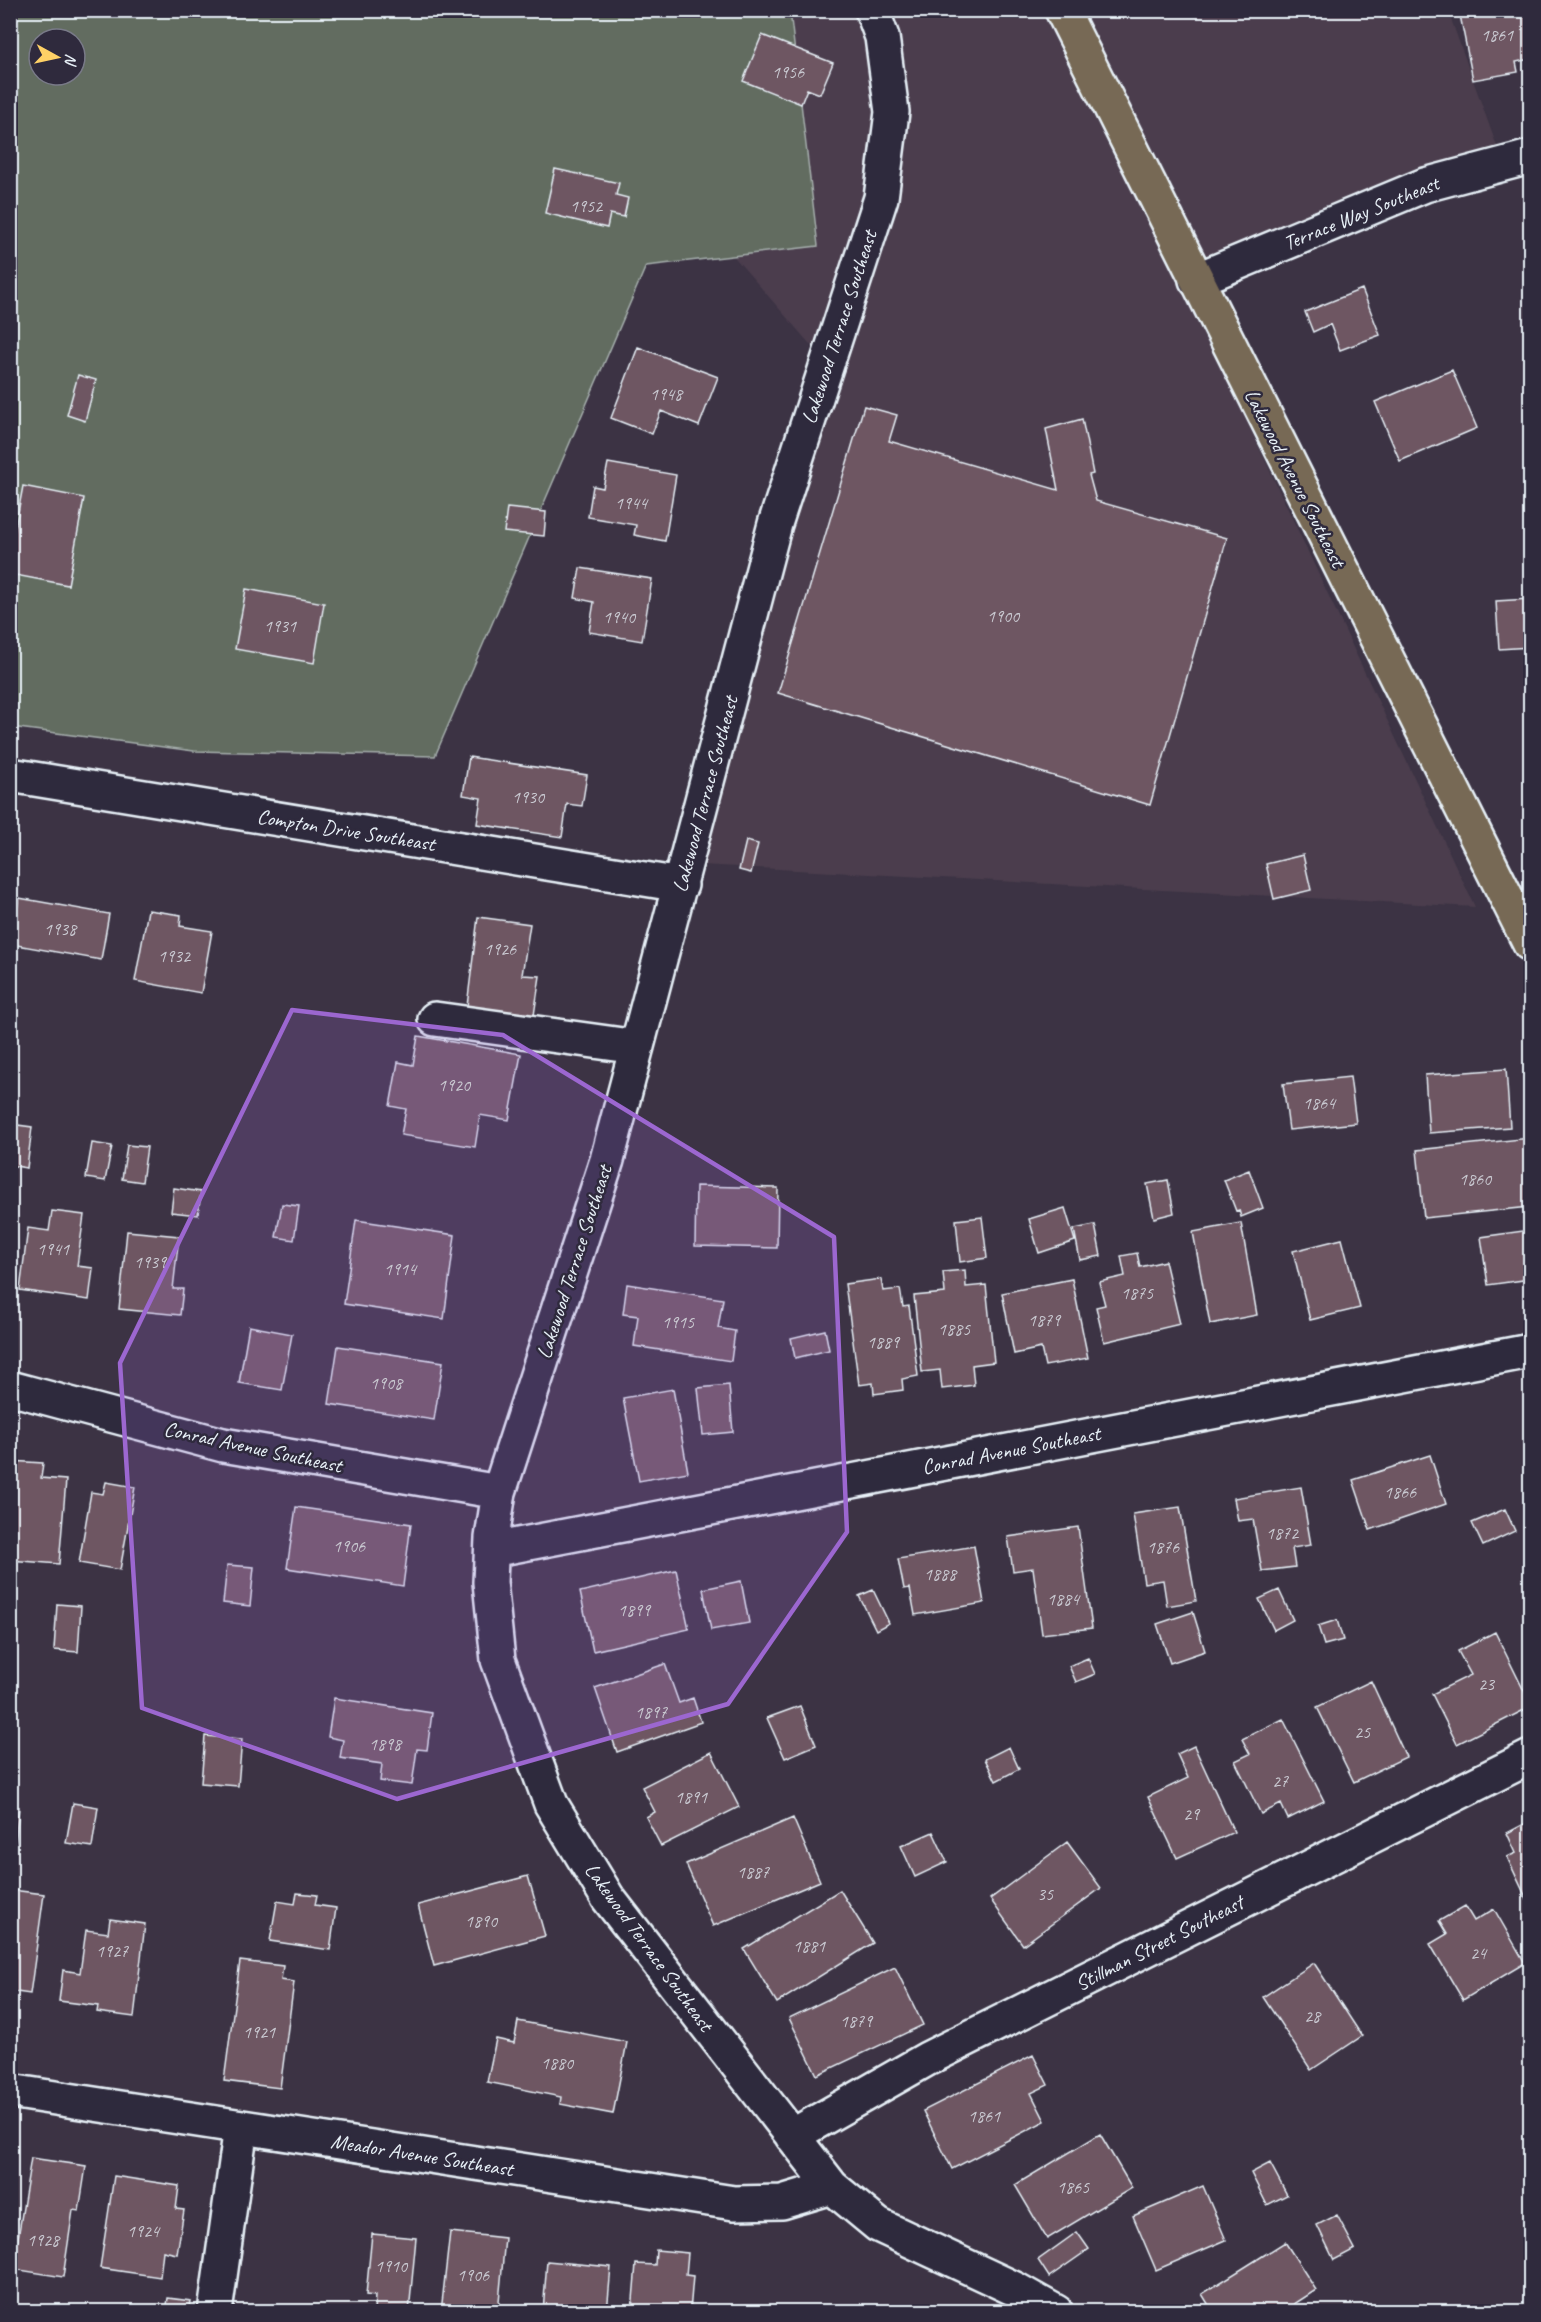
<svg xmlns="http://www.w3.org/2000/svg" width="1541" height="2322" font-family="Caveat,sans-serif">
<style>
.built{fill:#4b3e4d}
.green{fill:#626c61;stroke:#a5aeac;stroke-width:1.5;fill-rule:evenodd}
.building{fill:#6e5662;stroke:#e8f1f8;stroke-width:1.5}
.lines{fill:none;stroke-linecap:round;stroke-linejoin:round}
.minor-casing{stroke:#e8f1f8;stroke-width:38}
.major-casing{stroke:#e8f1f8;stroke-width:38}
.minor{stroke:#2f2a3d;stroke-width:33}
.major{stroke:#776954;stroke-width:33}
.marked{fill:#9c67d0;fill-opacity:0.2;stroke:#9c67d0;stroke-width:4.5;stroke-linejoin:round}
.labels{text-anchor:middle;stroke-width:5;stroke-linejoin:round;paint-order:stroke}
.number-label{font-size:18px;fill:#cacad2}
.street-label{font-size:21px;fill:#e8f1f8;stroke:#2f2a3d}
</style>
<rect width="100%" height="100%" fill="#3c3344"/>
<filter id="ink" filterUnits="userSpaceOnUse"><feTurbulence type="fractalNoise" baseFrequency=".0167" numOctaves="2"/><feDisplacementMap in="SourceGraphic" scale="12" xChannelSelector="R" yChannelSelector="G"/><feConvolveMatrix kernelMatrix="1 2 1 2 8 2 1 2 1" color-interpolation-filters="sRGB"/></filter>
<g filter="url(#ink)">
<path class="built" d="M542,11H1448L1509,180L1176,271L1475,907L684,864L822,358L645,154Z"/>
<path class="green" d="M11,11H790L818,246L646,266L435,756L194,751L11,727ZM39,39H75V75H39Z"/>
<path class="building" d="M1459,10H1530V59L1516,62L1518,72L1473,80Z
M762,35L833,63L820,94L807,89L801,104L743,81Z
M555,169L619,183L616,195L628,198L624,217L610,214L607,228L545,213Z
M1362,289L1380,335L1340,350L1330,324L1313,332L1305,312Z
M638,347L718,377L699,426L661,411L652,434L611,418Z
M1452,370L1477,428L1400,461L1375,402Z
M78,375L96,380L85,421L67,415Z
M864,406L897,415L889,441L1058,490L1046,429L1082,419L1093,474L1089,475L1096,501L1227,538L1150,805L778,693Z
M608,463L676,475L665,541L634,535L636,525L588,517L593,486L603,488Z
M23,486L84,498L68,585L10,574V555Z
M507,508L546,512L544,536L504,532Z
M580,568L652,579L642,641L589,632L594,602L575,598Z
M246,589L324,603L314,663L235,649Z
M1530,599V647L1499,649L1496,601Z
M469,757L587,775L582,806L567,804L562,837L477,824L481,798L463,795Z
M746,841L758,844L751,873L739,870Z
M1303,855L1311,890L1274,899L1266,864Z
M19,898L109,914L101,960L11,944Z
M148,910L181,915L180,926L212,931L201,993L135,981Z
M478,917L530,924L522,975L540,976L534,1015L467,1006Z
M10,1033H14L12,1065H10Z
M418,1036L521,1054L509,1120L480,1115L475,1147L401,1135L406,1109L390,1106L398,1062L413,1065Z
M1506,1069L1510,1127L1429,1133L1425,1075Z
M1350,1077L1356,1123L1289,1130L1283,1084Z
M10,1124L32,1127L27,1168L10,1165Z
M1530,1138V1207L1424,1218L1417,1150Z
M92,1143L112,1146L105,1181L86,1178Z
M127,1145L147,1147L142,1182L122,1179Z
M1249,1170L1263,1208L1241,1217L1239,1210L1236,1211L1224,1180Z
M1168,1180L1174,1213L1154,1218L1147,1184Z
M696,1186L778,1188L777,1248L695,1246Z
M174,1188L201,1192L198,1215L171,1212Z
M282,1204L299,1206L294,1240L276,1237Z
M1065,1208L1075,1241L1039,1253L1029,1219Z
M52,1211L84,1215L77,1266L93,1268L89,1300L20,1290L28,1228L49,1231Z
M982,1217L987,1258L960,1262L956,1220Z
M356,1220L455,1235L444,1319L344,1304Z
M1241,1223L1257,1315L1210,1324L1193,1232Z
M1095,1225L1101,1256L1080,1260L1074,1229Z
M1530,1230V1279L1488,1285L1481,1237Z
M127,1231L179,1236L173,1289H183L180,1315L119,1309Z
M1342,1239L1360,1308L1310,1320L1293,1251Z
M1137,1253L1140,1267L1165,1261L1180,1324L1104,1342L1096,1307L1105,1305L1099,1282L1125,1276L1121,1256Z
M965,1270L966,1287L986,1285L994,1362L972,1365L974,1385L942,1389L940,1370L922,1372L914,1296L945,1293L943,1272Z
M881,1279L883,1291L900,1289L903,1307L909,1306L918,1376L902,1379L903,1390L874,1394L873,1383L859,1385L845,1284Z
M1072,1279L1088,1358L1045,1366L1041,1348L1014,1354L1002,1293Z
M627,1284L723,1299L718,1328L735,1331L731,1361L634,1346L638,1316L623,1314Z
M249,1326L292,1334L282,1390L239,1383Z
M825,1330L829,1350L795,1358L791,1338Z
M338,1346L443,1362L434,1420L329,1404Z
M729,1385L733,1432L703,1435L698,1388Z
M673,1389L688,1472L639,1481L623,1398Z
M1430,1455L1446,1504L1370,1530L1353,1480Z
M10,1461L43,1463L41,1478L66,1480L59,1564L10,1560Z
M106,1482L135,1487L120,1570L79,1563L91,1492L103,1494Z
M1301,1487L1311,1545L1292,1548L1295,1567L1262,1571L1253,1519L1238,1521L1234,1498Z
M296,1507L411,1524L403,1586L287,1568Z
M1180,1507L1196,1601L1167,1606L1163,1580L1144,1583L1133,1514Z
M1505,1509L1515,1531L1483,1546L1472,1523Z
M1078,1527L1092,1628L1042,1634L1033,1568L1013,1571L1008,1537Z
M974,1546L984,1603L915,1615L910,1588L904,1589L898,1559Z
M227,1565L254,1567L250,1606L223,1603Z
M676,1570L689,1629L593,1651L580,1592Z
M741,1581L749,1623L711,1630L703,1589Z
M873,1590L889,1623L876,1630L859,1596Z
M1279,1590L1293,1620L1274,1630L1259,1599Z
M57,1604L81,1606L78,1652L54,1650Z
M1193,1612L1205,1651L1170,1663L1157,1624Z
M1337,1620L1343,1640L1324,1645L1318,1626Z
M1495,1632L1530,1703V1707L1457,1744L1432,1694L1471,1675L1458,1651Z
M1088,1658L1095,1674L1076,1682L1069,1666Z
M665,1664L679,1703L693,1698L701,1722L617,1752L595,1688Z
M1371,1681L1406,1757L1354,1782L1317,1707Z
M334,1698L432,1713L427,1750L417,1749L412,1785L380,1781L382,1764L340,1758L343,1740L328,1737Z
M800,1706L816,1745L785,1758L767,1718Z
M1283,1719L1324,1801L1288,1819L1281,1804L1261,1814L1235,1761L1250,1754L1242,1739Z
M205,1736L242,1739L238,1786L201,1783Z
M1194,1746L1234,1832L1177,1858L1148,1797L1188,1778L1177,1754Z
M1009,1747L1019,1769L996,1781L985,1759Z
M711,1752L739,1807L661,1846L646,1817L655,1812L642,1787Z
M73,1803L98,1807L92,1847L66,1843Z
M10,1806L19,1807L15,1846L10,1845Z
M793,1818L820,1881L713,1926L686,1864Z
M1530,1821V1906L1507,1857L1516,1853L1507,1833Z
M933,1832L947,1862L915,1877L901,1846Z
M1067,1842L1101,1888L1023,1945L990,1899Z
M528,1876L545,1936L434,1966L418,1905Z
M12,1890L44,1894L30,1994L10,1991V1904Z
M840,1890L873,1943L777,2003L744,1949Z
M297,1893L317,1895L315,1905L336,1908L330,1950L270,1941L277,1901L295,1904Z
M1465,1906L1474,1921L1494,1909L1525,1963L1463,2000L1430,1944L1447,1934L1439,1921Z
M110,1919L145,1924L134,2017L97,2012L98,2006L59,2001L63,1970L80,1973L86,1930L108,1933Z
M240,1961L283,1966L281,1980L294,1982L280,2088L224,2081Z
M1314,1963L1362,2036L1311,2070L1263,1997Z
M895,1967L923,2025L817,2075L789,2018Z
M518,2021L627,2042L613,2114L560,2104L561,2097L487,2082L496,2039L514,2043Z
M1033,2055L1048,2085L1031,2093L1045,2121L952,2169L923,2111Z
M1100,2134L1132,2188L1047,2239L1015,2185Z
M31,2158L86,2166L79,2211L73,2210L63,2277L13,2269Z
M1270,2163L1287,2195L1267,2205L1251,2173Z
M114,2176L179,2186L176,2209L184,2210L177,2254L163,2251L160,2277L100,2268Z
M1203,2186L1226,2240L1156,2270L1133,2216Z
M1337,2215L1355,2249L1334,2260L1317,2225Z
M450,2232L505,2238L498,2312H441Z
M1077,2232L1089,2249L1049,2277L1038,2260Z
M372,2234L416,2238L409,2312H374L375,2296L366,2295Z
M1285,2242L1316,2290L1282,2312H1213L1202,2294Z
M656,2250L688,2253L686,2275L693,2276L690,2312H632L636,2264L655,2265Z
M547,2261L611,2267L607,2312H543Z
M168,2298L191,2301L189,2312H166Z"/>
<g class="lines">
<defs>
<path id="minor" d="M872,10L882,37L892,112L881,198L775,524L607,1160L499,1492L492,1538L490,1582L498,1660L551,1804L608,1898L832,2187L878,2225L1015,2289L1056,2312
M1196,280L1425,185L1530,157
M10,775L681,885
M435,1019L637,1047
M10,1388L223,1445L499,1492
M492,1550L1530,1351
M10,2091L734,2203L782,2202L832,2187
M792,2136L927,2059L1530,1757
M215,2312L241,2127"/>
<path id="major" d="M1062,10L1530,944"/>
</defs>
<use href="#minor" class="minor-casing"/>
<use href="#major" class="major-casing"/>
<use href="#minor" class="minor"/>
<use href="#major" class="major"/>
</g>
</g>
<path class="marked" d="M292,1010L503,1035L834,1237L847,1532L728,1704L397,1799L142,1708L120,1363Z"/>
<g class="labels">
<g class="number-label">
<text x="1497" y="41">1861</text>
<text x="788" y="78">1956</text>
<text x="586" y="212">1952</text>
<text x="666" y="400">1948</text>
<text x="631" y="509">1944</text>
<text x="1003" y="622">1900</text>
<text x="619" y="623">1940</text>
<text x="280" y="632">1931</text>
<text x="528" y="803">1930</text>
<text x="60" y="935">1938</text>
<text x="500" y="955">1926</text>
<text x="174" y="962">1932</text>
<text x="454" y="1091">1920</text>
<text x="1319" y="1109">1864</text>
<text x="1475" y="1185">1860</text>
<text x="53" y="1255">1941</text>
<text x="150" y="1268">1939</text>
<text x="400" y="1275">1914</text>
<text x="1137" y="1299">1875</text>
<text x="1044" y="1326">1879</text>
<text x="678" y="1328">1915</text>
<text x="954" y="1335">1885</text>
<text x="883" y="1348">1889</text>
<text x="386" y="1389">1908</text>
<text x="1400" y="1498">1866</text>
<text x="1282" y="1539">1872</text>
<text x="349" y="1552">1906</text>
<text x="1163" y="1553">1876</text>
<text x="940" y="1580">1888</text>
<text x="1063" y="1605">1884</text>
<text x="634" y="1616">1899</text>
<text x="1486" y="1690">23</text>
<text x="651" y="1718">1897</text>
<text x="1362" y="1738">25</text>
<text x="385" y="1750">1898</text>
<text x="1280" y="1787">27</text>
<text x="691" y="1803">1891</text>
<text x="1191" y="1820">29</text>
<text x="753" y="1878">1887</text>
<text x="1045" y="1900">35</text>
<text x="481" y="1927">1890</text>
<text x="809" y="1952">1881</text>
<text x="112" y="1957">1927</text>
<text x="1478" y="1959">24</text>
<text x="1312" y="2022">28</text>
<text x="856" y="2027">1879</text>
<text x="259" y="2038">1921</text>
<text x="557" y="2069">1880</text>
<text x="984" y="2122">1861</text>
<text x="1073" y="2193">1865</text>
<text x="143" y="2237">1924</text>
<text x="43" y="2246">1928</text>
<text x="391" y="2272">1910</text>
<text x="473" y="2281">1906</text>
</g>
<g class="street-label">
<text transform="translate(1361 213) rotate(-22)" y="7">Terrace Way Southeast</text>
<text transform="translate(839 327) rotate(-72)" y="7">Lakewood Terrace Southeast</text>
<text transform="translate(1295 478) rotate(63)" y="7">Lakewood Avenue Southeast</text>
<text transform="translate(705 794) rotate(-75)" y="7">Lakewood Terrace Southeast</text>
<text transform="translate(346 830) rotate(9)" y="7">Compton Drive Southeast</text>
<text transform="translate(574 1262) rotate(-72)" y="7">Lakewood Terrace Southeast</text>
<text transform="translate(253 1447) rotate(12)" y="7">Conrad Avenue Southeast</text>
<text transform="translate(1011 1450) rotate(-11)" y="7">Conrad Avenue Southeast</text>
<text transform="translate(1159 1943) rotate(-27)" y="7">Stillman Street Southeast</text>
<text transform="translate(649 1947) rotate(54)" y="7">Lakewood Terrace Southeast</text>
<text transform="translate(422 2155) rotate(9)" y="7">Meador Avenue Southeast</text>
</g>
</g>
<rect width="1541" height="2322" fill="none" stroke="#2f2a3d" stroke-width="36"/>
<rect x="18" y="18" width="1505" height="2286" fill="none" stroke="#e8f1f8" stroke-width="2" filter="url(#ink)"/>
<g transform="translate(57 57) rotate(98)"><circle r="28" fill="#2f2a3d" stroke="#797a88" stroke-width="1.5"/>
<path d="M0-4.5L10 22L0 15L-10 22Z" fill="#ffd166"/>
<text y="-9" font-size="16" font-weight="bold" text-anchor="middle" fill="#e8f1f8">N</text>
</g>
</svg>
